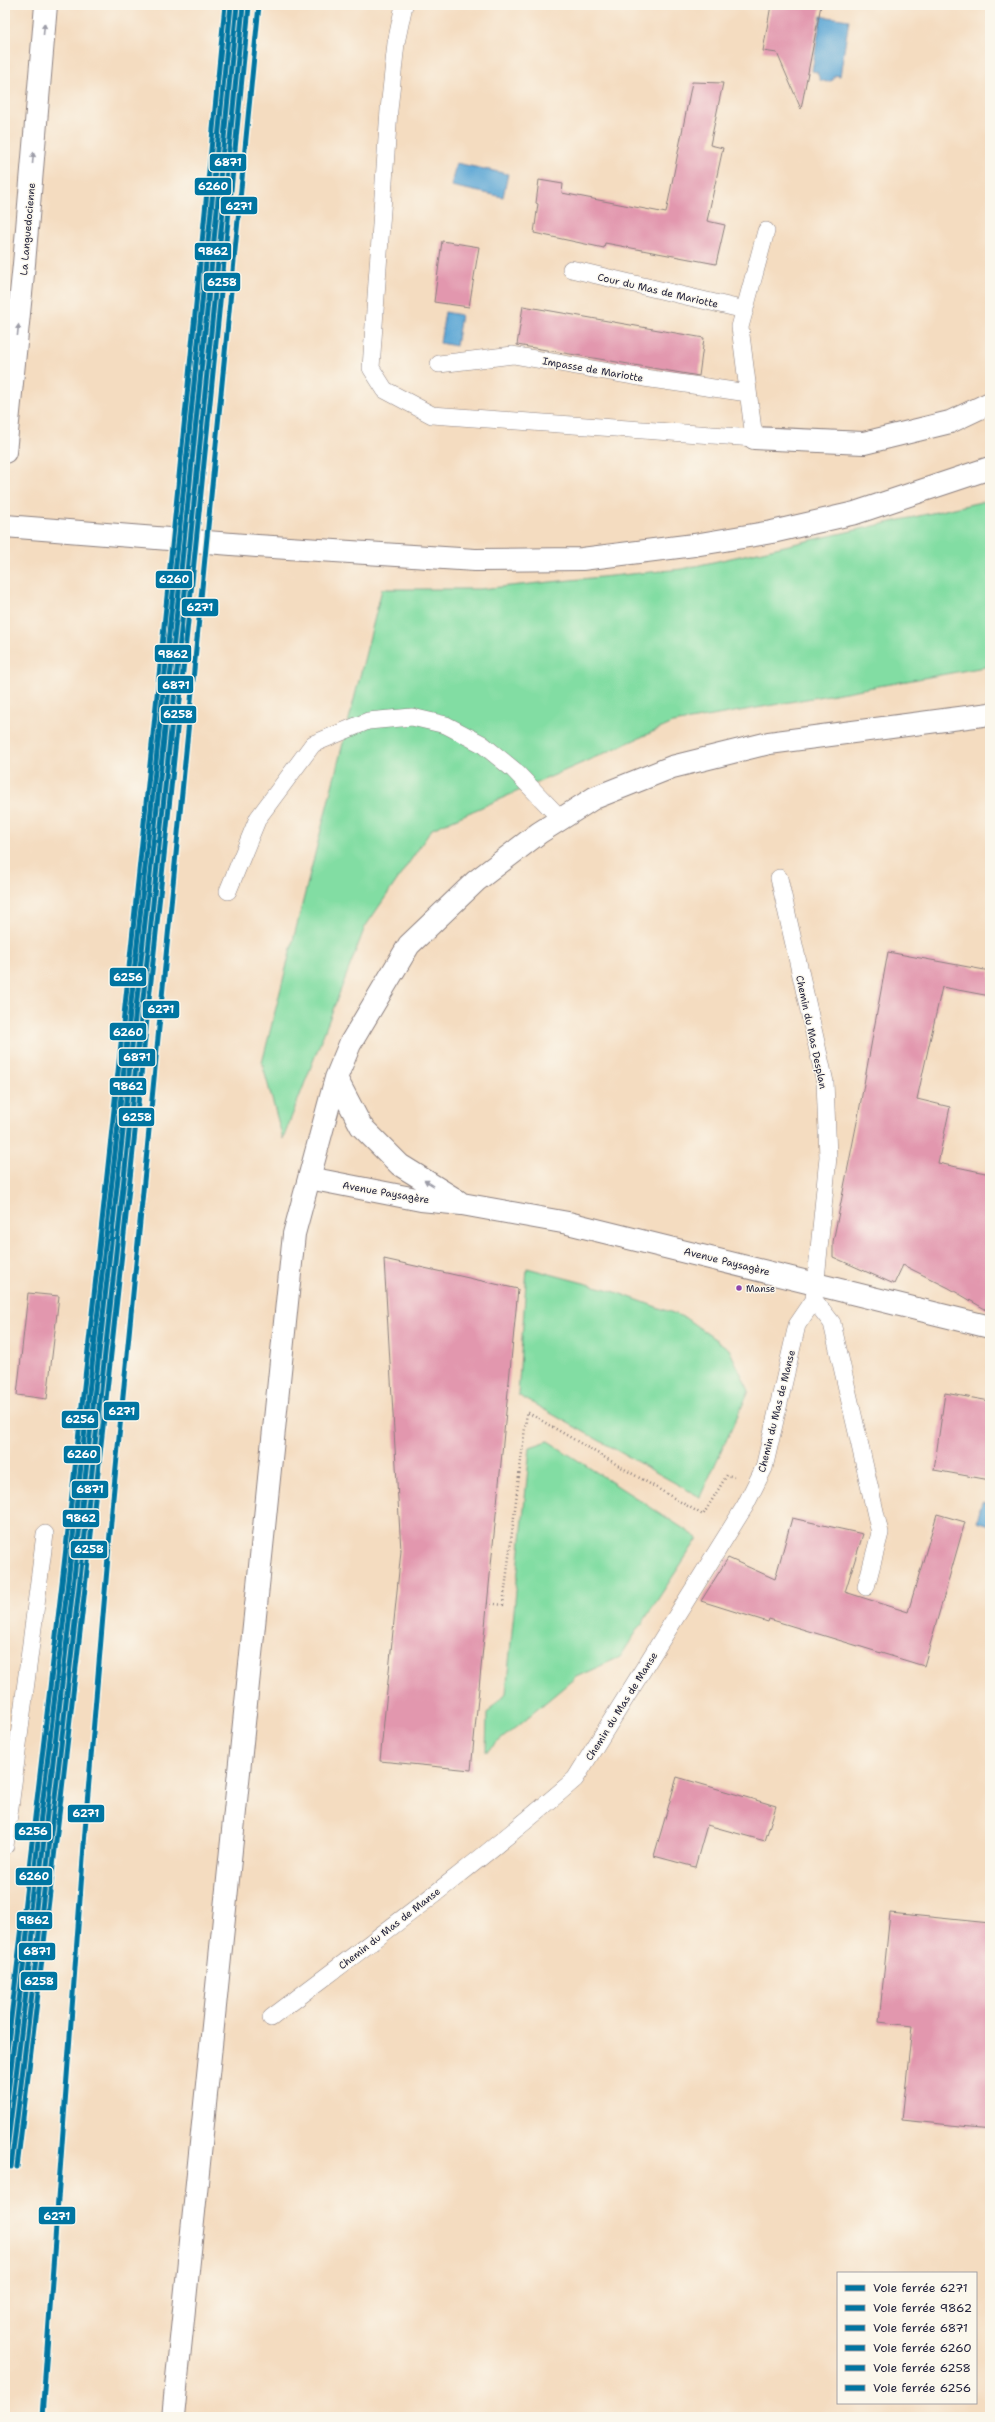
<svg xmlns="http://www.w3.org/2000/svg" width="995" height="2422" font-family="'Shantell Sans',sans-serif">
<style>
.green{fill:#82dda3;stroke:#52806f}
.water{fill:#5da7d5;stroke:#406488}
.building{fill:#e297ae}
.lines{fill:none;stroke-linecap:round;stroke-linejoin:round}
.lane-casing{stroke:#8b7f7e;stroke-width:18}
.street-casing{stroke:#8b7f7e;stroke-width:24}
.secondary-casing{stroke:#8b7f7e;stroke-width:24}
.highway-casing{stroke:#8b7f7e;stroke-width:24}
.path{stroke:#8b7f7e;stroke-width:2.5;stroke-dasharray:1 3;stroke-linecap:butt}
.lane{stroke:#fff;stroke-width:17}
.street{stroke:#fff;stroke-width:22}
.secondary{stroke:#fff;stroke-width:22}
.highway{stroke:#fff;stroke-width:22}
.rail-1-casing{stroke:#fbf7ec;stroke-width:8}
.rail-2-casing{stroke:#fbf7ec;stroke-width:8}
.rail-3-casing{stroke:#fbf7ec;stroke-width:8}
.rail-4-casing{stroke:#fbf7ec;stroke-width:8}
.rail-5-casing{stroke:#fbf7ec;stroke-width:8}
.rail-6-casing{stroke:#fbf7ec;stroke-width:8}
.rail-1{stroke:#0075a1;stroke-width:5}
.rail-2{stroke:#0075a1;stroke-width:5}
.rail-3{stroke:#0075a1;stroke-width:5}
.rail-4{stroke:#0075a1;stroke-width:5}
.rail-5{stroke:#0075a1;stroke-width:5}
.rail-6{stroke:#0075a1;stroke-width:5}
.oneway{fill:#9c9ca7}
.bus-dot{fill:#8e44ad;stroke:#fbf7ec;stroke-width:1.5}
.labels{text-anchor:middle;stroke-width:3;stroke-linejoin:round;paint-order:stroke}
.bus-label{font-size:9px;fill:#22223b;stroke:#fbf7ec;text-anchor:start}
.street-label{font-size:10px;fill:#22223b;stroke:#fbf7ec}
.line-badge{stroke:#fbf7ec;stroke-width:1.5}
.badge-label{font-size:11px;text-anchor:middle;font-weight:bold;fill:#fff}
</style>
<rect width="100%" height="100%" fill="#fbf7ec"/>
<filter id="ink" filterUnits="userSpaceOnUse"><feTurbulence type="fractalNoise" baseFrequency=".025" numOctaves="2"/><feDisplacementMap in="SourceGraphic" scale="8" xChannelSelector="R" yChannelSelector="G"/><feConvolveMatrix kernelMatrix="1 2 1 2 8 2 1 2 1" color-interpolation-filters="sRGB"/></filter>
<filter id="wash" filterUnits="userSpaceOnUse"><feTurbulence type="fractalNoise" baseFrequency=".012" numOctaves="4" result="noise"/><feDisplacementMap in="SourceGraphic" scale="16" xChannelSelector="R" yChannelSelector="G"/><feGaussianBlur stdDeviation="0.9" result="paint"/><feColorMatrix in="noise" values="0 0 0 0 0 0 0 0 0 0 0 0 0 0 0 0 0 1.4 0 .05"/><feComposite in="paint" operator="in"/></filter>
<g filter="url(#wash)">
<rect width="100%" height="100%" fill="#f4dcc0"/>
<path class="green" d="M990,500V666L673,723L432,829L365,927L283,1139L262,1063L382,589H480L682,569Z
M527,1268L610,1290L684,1317L729,1349L749,1391L700,1497L518,1395Z
M548,1441L698,1538L620,1657L576,1677L486,1752L487,1714L506,1693L530,1447Z"/>
<path class="water" d="M821,16L849,20L840,76L835,75L833,80L827,82L820,80L817,72L812,71Z
M456,163L508,174L503,197L451,186Z
M445,312L461,315L456,346L440,343Z
M982,1502L990,1504V1525L977,1521Z
M990,1603V1654L984,1653Z"/>
<g id="blocks">
<path class="building" d="M771,5H821L801,109L777,53L763,51Z
M692,82L723,83L710,145L723,148L707,221L725,225L716,264L605,243L604,248L534,233L538,204L536,203L539,180L563,184L562,193L666,213Z
M442,241L479,247L469,307L434,302Z
M523,306L704,338L699,376L517,345Z
M888,952L990,971V996L942,987L917,1099L950,1107L938,1163L990,1174V1312L949,1288L903,1265L894,1284L833,1257V1242L858,1117Z
M384,1259L518,1289L471,1770L380,1761L401,1551Z
M28,1293L59,1296L47,1399L17,1395Z
M945,1393L990,1401V1480L934,1470Z
M937,1514L965,1522L924,1666L769,1619L768,1622L701,1601L728,1558L775,1579L792,1518L863,1534L845,1592L908,1612Z
M677,1777L776,1806L765,1841L707,1825L695,1867L654,1856Z
M890,1913L990,1923V2129L902,2120L912,2026L879,2022Z"/>
</g>
</g>
<g filter="url(#ink)">
<use href="#blocks" fill-opacity="0" stroke="#8b7f7e" stroke-width="1"/>
<g class="lines">
<defs>
<path id="lane" d="M404,5L396,43L389,110L371,368L385,390L432,415L754,438L740,327L766,231
M571,269L745,310
M439,364L513,355L644,378L748,393
M228,891L258,818L313,744L368,721L412,717L446,725L482,744L514,770L561,819
M814,1300L832,1323L880,1533L866,1587
M5,1846L45,1534
M271,2018C374,1940 478,1864 575,1779L745,1506L764,1468L797,1325L814,1300L828,1157L825,1082L779,878"/>
<path id="street" d="M754,438L864,443L950,422L990,403"/>
<path id="secondary" d="M5,526L257,546L475,560L582,559L694,545L772,532L855,513L990,468
M336,1078L361,1126L400,1165L458,1201
M309,1178L421,1200L462,1204L568,1223L990,1327
M173,2417L294,1234L336,1078L350,1044L409,945L476,881L539,833L594,798L672,767L769,743L990,714"/>
<path id="highway" d="M5,452L24,264L46,5"/>
</defs>
<use href="#lane" class="lane-casing"/>
<use href="#street" class="street-casing"/>
<use href="#secondary" class="secondary-casing"/>
<use href="#highway" class="highway-casing"/>
<path class="path" d="M487,1603L503,1605L527,1412L703,1515L727,1475L734,1477"/>
<use href="#lane" class="lane"/>
<use href="#street" class="street"/>
<use href="#secondary" class="secondary"/>
<use href="#highway" class="highway"/>
<defs>
<path id="rail-1" d="M42,2417L87,1804L113,1498L259,5"/>
<path id="rail-2" d="M5,2166C93,1447 167,726 237,5"/>
<path id="rail-3" d="M11,2167C99,1447 173,727 243,6"/>
<path id="rail-4" d="M5,2117C91,1414 163,710 231,5"/>
<path id="rail-5" d="M17,2167C105,1448 179,727 249,6"/>
<path id="rail-6" d="M5,2067C89,1381 159,693 225,5"/>
</defs>
<use href="#rail-1" class="rail-1-casing"/>
<use href="#rail-2" class="rail-2-casing"/>
<use href="#rail-3" class="rail-3-casing"/>
<use href="#rail-4" class="rail-4-casing"/>
<use href="#rail-5" class="rail-5-casing"/>
<use href="#rail-6" class="rail-6-casing"/>
<use href="#rail-1" class="rail-1"/>
<use href="#rail-2" class="rail-2"/>
<use href="#rail-3" class="rail-3"/>
<use href="#rail-4" class="rail-4"/>
<use href="#rail-5" class="rail-5"/>
<use href="#rail-6" class="rail-6"/>
</g>
<defs><path id="oneway-solid" d="M-6-.8H1V-3.2L6.5 0L1 3.2V.8H-6Z"/></defs>
<g class="oneway">
<use href="#oneway-solid" transform="translate(44 29) rotate(-85)"/>
<use href="#oneway-solid" transform="translate(33 158) rotate(-85)"/>
<use href="#oneway-solid" transform="translate(18 330) rotate(-84)"/>
<use href="#oneway-solid" transform="translate(429 1183) rotate(-149)"/>
</g>
</g>
<circle class="bus-dot" cx="739" cy="1288" r="3.5"/>
<g class="labels">
<g class="bus-label">
<text x="746" y="1292">Manse</text>
</g>
<g class="street-label">
<text transform="translate(27 229) rotate(-85)" y="4">La Languedocienne</text>
<text transform="translate(658 290) rotate(13)" y="4">Cour du Mas de Mariotte</text>
<text transform="translate(593 369) rotate(10)" y="4">Impasse de Mariotte</text>
<text transform="translate(812 1032) rotate(78)" y="4">Chemin du Mas Desplan</text>
<text transform="translate(386 1192) rotate(10)" y="4">Avenue Paysagère</text>
<text transform="translate(727 1261) rotate(14)" y="4">Avenue Paysagère</text>
<text transform="translate(776 1411) rotate(-76)" y="4">Chemin du Mas de Manse</text>
<text transform="translate(621 1706) rotate(-58)" y="4">Chemin du Mas de Manse</text>
<text transform="translate(389 1928) rotate(-38)" y="4">Chemin du Mas de Manse</text>
</g>
</g>
<g class="line-badge">
<rect x="209" y="153" width="38" height="19" rx="4" fill="#0075a1"/>
<rect x="194" y="177" width="38" height="19" rx="4" fill="#0075a1"/>
<rect x="220" y="196" width="38" height="19" rx="4" fill="#0075a1"/>
<rect x="194" y="242" width="38" height="19" rx="4" fill="#0075a1"/>
<rect x="203" y="272" width="38" height="20" rx="4" fill="#0075a1"/>
<rect x="155" y="570" width="38" height="19" rx="4" fill="#0075a1"/>
<rect x="181" y="598" width="38" height="19" rx="4" fill="#0075a1"/>
<rect x="154" y="644" width="38" height="19" rx="4" fill="#0075a1"/>
<rect x="157" y="675" width="37" height="19" rx="4" fill="#0075a1"/>
<rect x="160" y="705" width="37" height="19" rx="4" fill="#0075a1"/>
<rect x="109" y="967" width="38" height="20" rx="4" fill="#0075a1"/>
<rect x="142" y="1000" width="38" height="19" rx="4" fill="#0075a1"/>
<rect x="109" y="1022" width="38" height="19" rx="4" fill="#0075a1"/>
<rect x="118" y="1048" width="38" height="19" rx="4" fill="#0075a1"/>
<rect x="109" y="1077" width="38" height="19" rx="4" fill="#0075a1"/>
<rect x="118" y="1107" width="37" height="20" rx="4" fill="#0075a1"/>
<rect x="103" y="1401" width="37" height="20" rx="4" fill="#0075a1"/>
<rect x="61" y="1410" width="38" height="19" rx="4" fill="#0075a1"/>
<rect x="63" y="1445" width="38" height="19" rx="4" fill="#0075a1"/>
<rect x="71" y="1480" width="38" height="19" rx="4" fill="#0075a1"/>
<rect x="62" y="1509" width="38" height="19" rx="4" fill="#0075a1"/>
<rect x="70" y="1540" width="38" height="19" rx="4" fill="#0075a1"/>
<rect x="67" y="1804" width="38" height="19" rx="4" fill="#0075a1"/>
<rect x="14" y="1822" width="38" height="19" rx="4" fill="#0075a1"/>
<rect x="15" y="1867" width="38" height="19" rx="4" fill="#0075a1"/>
<rect x="16" y="1911" width="37" height="19" rx="4" fill="#0075a1"/>
<rect x="18" y="1942" width="38" height="19" rx="4" fill="#0075a1"/>
<rect x="20" y="1971" width="38" height="20" rx="4" fill="#0075a1"/>
<rect x="38" y="2206" width="38" height="19" rx="4" fill="#0075a1"/>
</g>
<g class="badge-label">
<text x="228" y="166">6871</text>
<text x="213" y="190">6260</text>
<text x="239" y="210">6271</text>
<text x="213" y="255">9862</text>
<text x="222" y="286">6258</text>
<text x="174" y="583">6260</text>
<text x="200" y="611">6271</text>
<text x="173" y="658">9862</text>
<text x="176" y="689">6871</text>
<text x="178" y="718">6258</text>
<text x="128" y="981">6256</text>
<text x="161" y="1013">6271</text>
<text x="128" y="1036">6260</text>
<text x="137" y="1061">6871</text>
<text x="128" y="1090">9862</text>
<text x="137" y="1121">6258</text>
<text x="122" y="1415">6271</text>
<text x="80" y="1423">6256</text>
<text x="82" y="1458">6260</text>
<text x="90" y="1493">6871</text>
<text x="81" y="1522">9862</text>
<text x="89" y="1553">6258</text>
<text x="86" y="1817">6271</text>
<text x="33" y="1835">6256</text>
<text x="34" y="1880">6260</text>
<text x="34" y="1924">9862</text>
<text x="37" y="1955">6871</text>
<text x="39" y="1985">6258</text>
<text x="57" y="2220">6271</text>
</g>
<rect width="995" height="2422" fill="none" stroke="#fbf7ec" stroke-width="20"/>
<rect x="837" y="2272" width="140" height="132" fill="#fbf7ec" stroke="#a4a2a5"/>
<rect x="845" y="2285" width="20" height="6" fill="#0075a1" stroke="#a4a2a5"/>
<text x="873" y="2292" font-size="12" fill="#22223b">Voie ferrée 6271</text>
<rect x="845" y="2305" width="20" height="6" fill="#0075a1" stroke="#a4a2a5"/>
<text x="873" y="2312" font-size="12" fill="#22223b">Voie ferrée 9862</text>
<rect x="845" y="2325" width="20" height="6" fill="#0075a1" stroke="#a4a2a5"/>
<text x="873" y="2332" font-size="12" fill="#22223b">Voie ferrée 6871</text>
<rect x="845" y="2345" width="20" height="6" fill="#0075a1" stroke="#a4a2a5"/>
<text x="873" y="2352" font-size="12" fill="#22223b">Voie ferrée 6260</text>
<rect x="845" y="2365" width="20" height="6" fill="#0075a1" stroke="#a4a2a5"/>
<text x="873" y="2372" font-size="12" fill="#22223b">Voie ferrée 6258</text>
<rect x="845" y="2385" width="20" height="6" fill="#0075a1" stroke="#a4a2a5"/>
<text x="873" y="2392" font-size="12" fill="#22223b">Voie ferrée 6256</text>
</svg>
